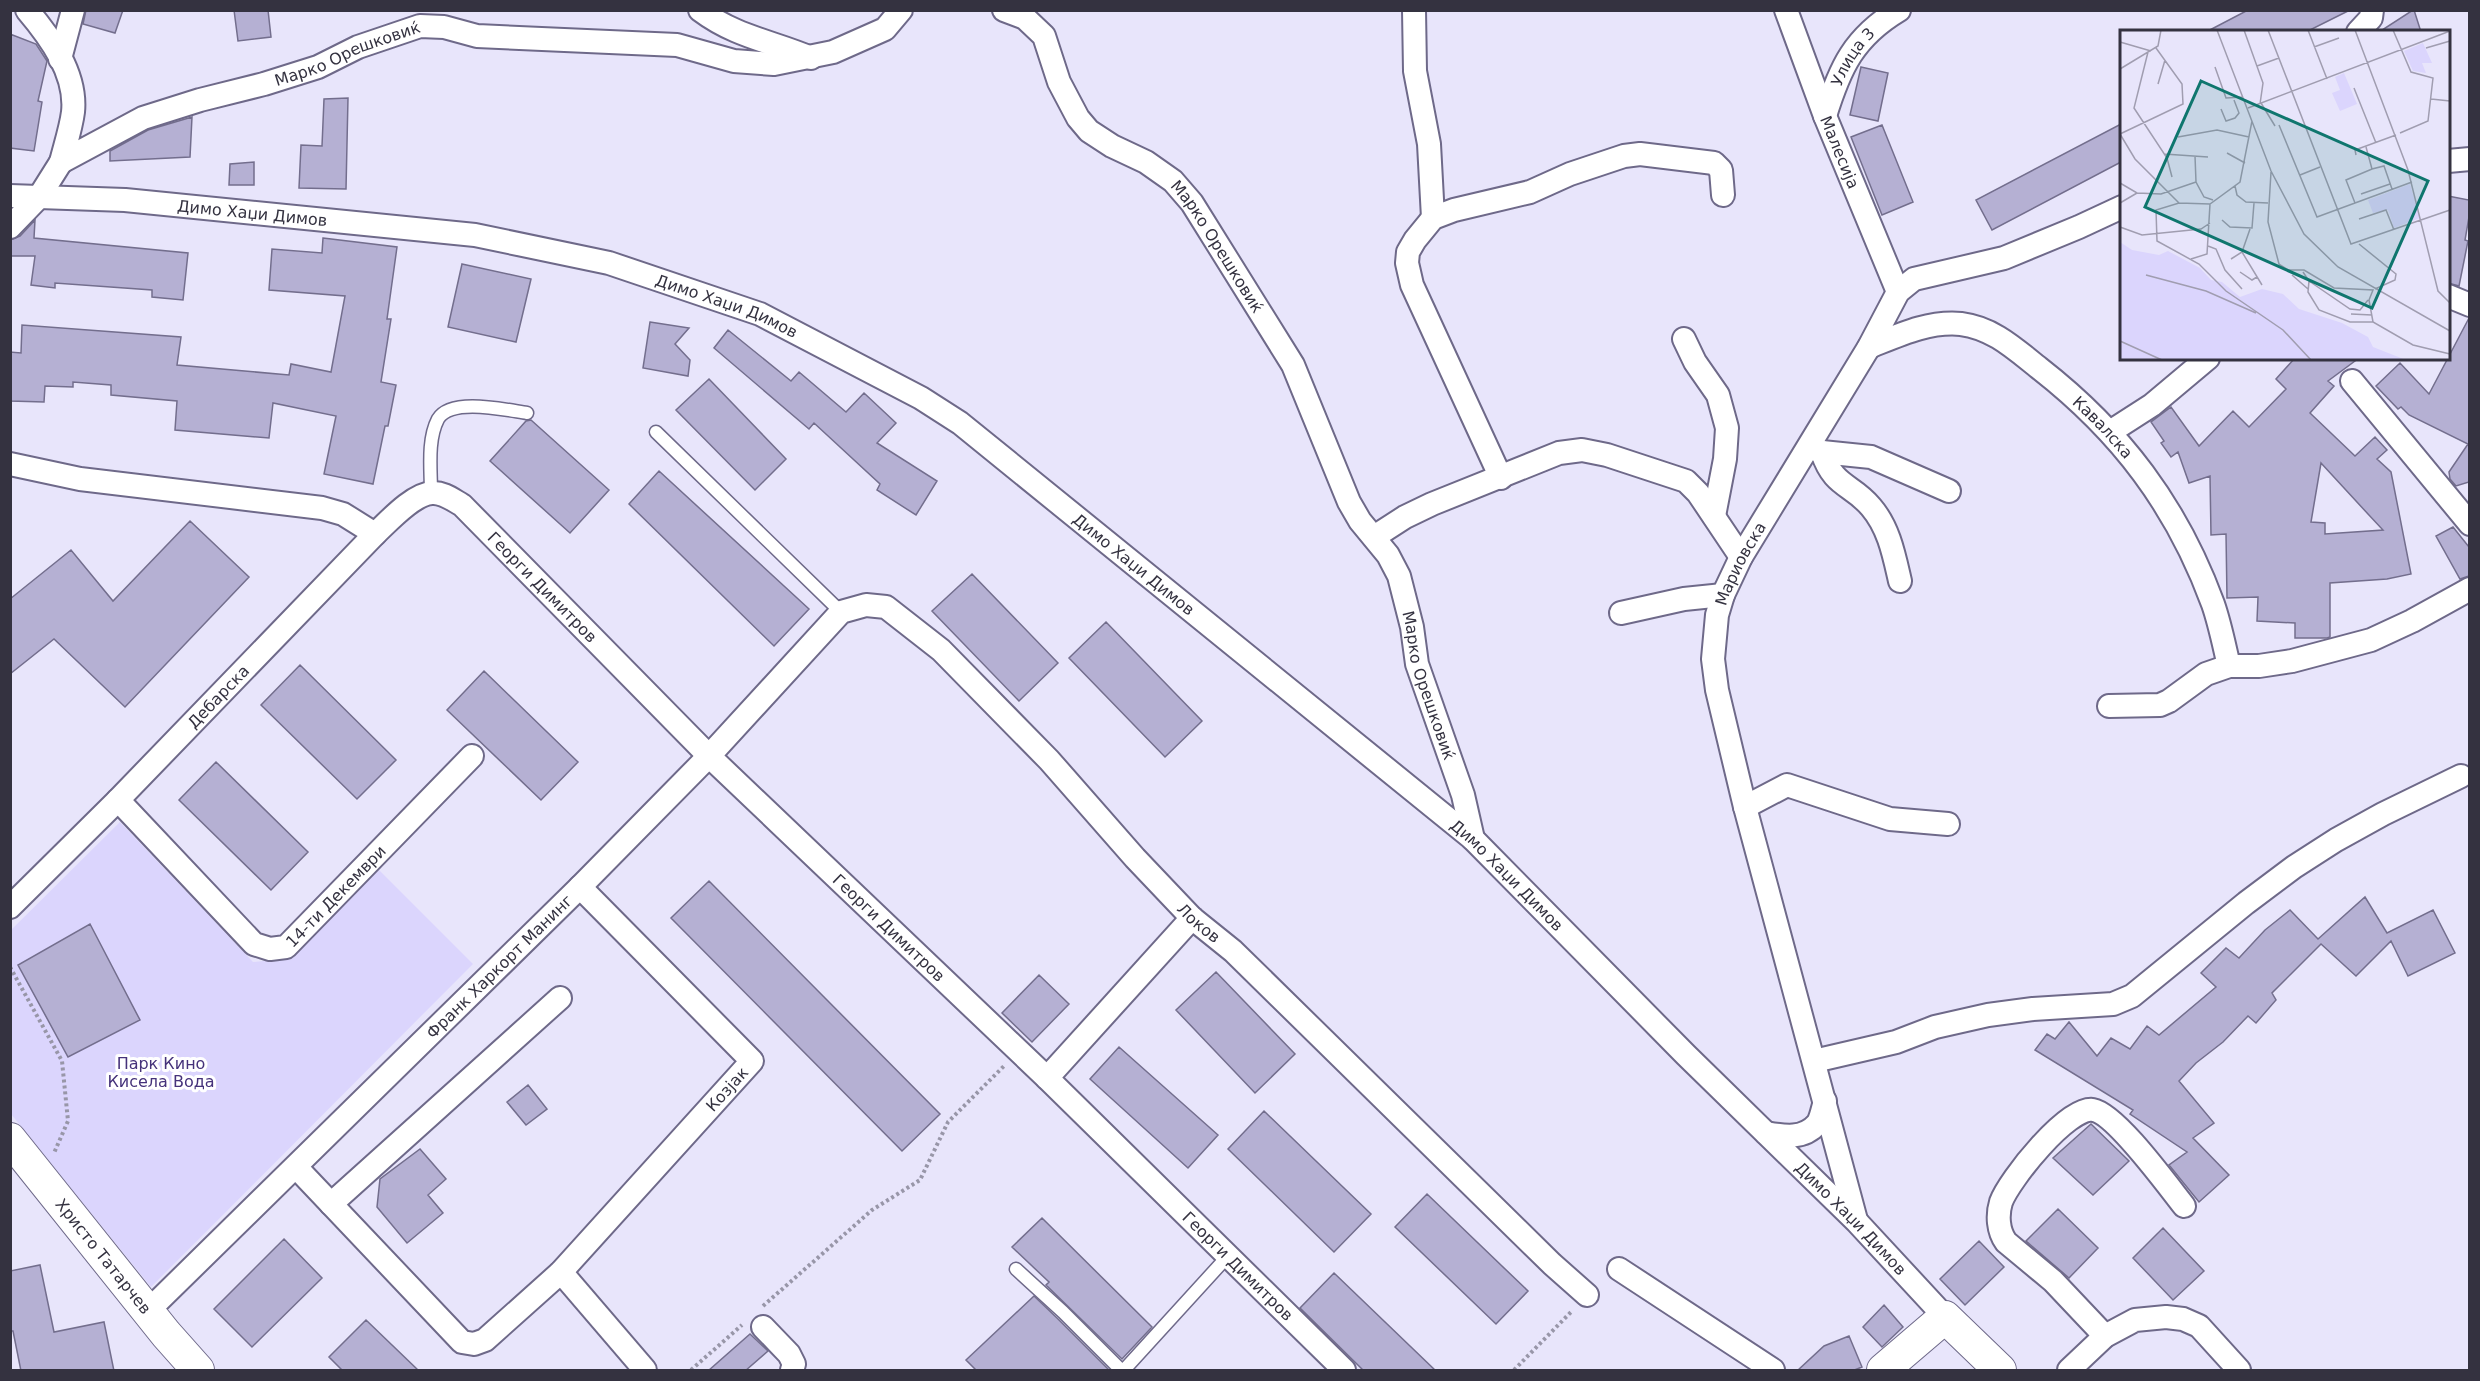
<svg xmlns="http://www.w3.org/2000/svg" width="2480" height="1381" font-family="'DejaVu Sans',sans-serif">
<style>
.green{fill:#dbd5fd}
.building{fill:#b5b0d3;stroke:#736e8d;stroke-width:1.5;fill-rule:evenodd}
.lines{fill:none;stroke-linecap:round;stroke-linejoin:round}
.lane-casing{stroke:#6e6989;stroke-width:15}
.street-casing{stroke:#6e6989;stroke-width:26}
.secondary-casing{stroke:#6e6989;stroke-width:34}
.path{stroke:#9896a8;stroke-width:4;stroke-dasharray:3 3;stroke-linecap:butt}
.lane{stroke:#fff;stroke-width:12}
.street{stroke:#fff;stroke-width:22}
.secondary{stroke:#fff;stroke-width:32}
.labels{text-anchor:middle;stroke-width:6;stroke-linejoin:round;paint-order:stroke}
.street-label{font-size:16px;fill:#343240;stroke:#fff}
.park-label{font-size:16px;fill:#45327a;stroke:#fff}
.inset-road{fill:none;stroke:#a09db0;stroke-width:1.5}
.view{fill:#0f766e;fill-opacity:0.15;stroke:#0f766e;stroke-width:3}
.inset-edge{fill:none;stroke:#343240;stroke-width:3}
</style>
<rect width="100%" height="100%" fill="#e8e5fb"/>
<path class="green" d="M120,822L253,962L293,958L379,870L473,964L151,1287L11,1114V930Z"/>
<path class="building" d="M86,10H123L115,33L83,24Z
M234,10H268L271,37L238,41Z
M2248,10H2350L2306,32H2206Z
M2414,10L2421,32H2379L2413,10Z
M10,34L36,44L47,61L38,101L42,102L34,151L10,148Z
M1861,67L1888,73L1878,121L1850,115Z
M348,98L346,189L299,188L301,145L322,146L324,99Z
M192,117L190,157L110,161V151L148,130Z
M2121,124V162L1992,230L1976,200Z
M1882,125L1913,202L1882,215L1851,137Z
M254,162V185H229L230,164Z
M2448,196L2469,200V217L2465,240L2468,241L2459,286L2448,283Z
M35,220L34,238L188,253L183,300L152,297V290L55,283V288L31,285L35,256H10V240L20,236Z
M323,238L397,247L387,319H391L381,382L396,385L388,426H385L373,484L324,474L336,416L273,403L269,438L175,430L177,401L111,395V385L73,382V387L45,386L44,402L10,401V352L21,353L22,325L181,337L177,365L289,375L291,364L331,372L345,296L269,290L272,249L322,253Z
M462,264L531,279L516,342L448,327Z
M2469,318V482L2456,486L2450,479L2449,472L2468,444L2409,415L2401,407L2398,409L2376,386L2400,363L2429,394Z
M650,322L689,328L675,344L690,360L688,376L643,368Z
M728,330L791,381L799,372L846,412L864,393L896,423L877,443L937,481L916,515L877,490L880,484L814,423L809,429L714,348Z
M2295,358H2359L2328,381L2334,386L2310,413L2355,456L2375,437L2387,450L2377,459L2391,472L2411,574L2387,579L2330,583V637L2327,638H2295V623L2257,621L2258,597L2227,598L2226,534L2211,535L2210,476L2189,483L2178,452L2171,457L2161,443L2164,441L2151,422L2171,407L2199,446L2233,411L2249,427L2286,389L2276,379ZM2321,463L2368,514L2383,530L2325,534V523L2311,522Z
M709,379L786,459L755,490L676,410Z
M531,420L609,490L570,533L490,461L526,421Z
M659,471L809,609L774,646L629,504Z
M190,521L249,577L125,707L54,639L10,674V599L71,550L113,601Z
M2453,527L2469,547V576L2460,579L2436,536Z
M972,574L1058,663L1019,701L932,611Z
M1106,622L1202,721L1165,757L1069,658Z
M300,665L396,760L357,799L261,705Z
M484,671L578,762L541,800L447,710Z
M216,762L308,852L271,890L179,800Z
M709,881L940,1114L902,1151L671,918Z
M2365,897L2387,933L2433,910L2455,953L2408,976L2391,941L2356,976L2321,944L2272,993L2276,1000L2256,1023L2248,1016L2223,1042L2196,1063L2179,1081L2214,1123L2193,1138L2229,1175L2199,1202L2169,1165L2187,1152L2130,1114L2133,1110L2035,1050L2047,1034L2055,1039L2069,1022L2097,1056L2111,1038L2130,1049L2147,1026L2159,1035L2216,987L2201,973L2226,948L2239,958L2265,930L2290,910L2318,939Z
M90,924L140,1020L68,1057L18,965Z
M1216,972L1295,1054L1255,1093L1176,1010Z
M1039,975L1069,1004L1032,1042L1002,1013Z
M1119,1047L1218,1135L1188,1168L1090,1079Z
M528,1085L547,1109L526,1125L507,1102Z
M1264,1111L1371,1214L1334,1252L1228,1149Z
M2091,1124L2129,1161L2093,1195L2053,1158Z
M420,1149L446,1179L428,1195L443,1213L407,1243L377,1207L380,1179Z
M1427,1194L1528,1291L1496,1324L1395,1227Z
M2058,1209L2098,1248L2069,1278L2026,1241Z
M1042,1218L1152,1327L1122,1359L1046,1285L1049,1282L1012,1247Z
M2163,1228L2204,1271L2173,1300L2133,1258Z
M284,1239L322,1278L252,1347L214,1309Z
M1979,1241L2004,1267L1965,1305L1940,1279Z
M40,1265L54,1332L104,1322L114,1371H21L13,1331H10V1271Z
M1334,1273L1436,1371H1364L1300,1308Z
M1034,1296L1057,1318L1110,1371H977L966,1360Z
M1884,1305L1903,1327L1882,1347L1863,1327Z
M366,1320L419,1371H343L329,1357Z
M750,1334L768,1351L745,1371H708Z
M1849,1336L1862,1367L1852,1371H1797L1824,1346Z"/>
<g class="lines">
<defs>
<path id="lane" d="M656,432L841,612
M431,493C431,470 427,440 438,419C451,397 506,410 527,413
M1016,1269L1063,1312L1121,1370
M1124,1370L1227,1257"/>
<g id="street">
<path id="s1" d="M27,10C50,37 77,74 73,112C71,128 65,146 61,162L143,118L200,100L264,84L318,67L358,47L420,26L444,27L477,36L677,45L734,61L774,64L833,52L885,29L901,10"/>
<path d="M700,10C736,37 771,41 811,58"/>
<path id="s2" d="M1004,10L1025,18L1044,36L1059,82L1078,118L1089,131L1112,146L1146,162L1173,181L1192,203L1293,365L1349,502L1360,521L1388,555L1399,576L1412,627L1417,664L1463,795L1473,839"/>
<path d="M1414,10L1415,71L1429,144L1433,218"/>
<path id="s3" d="M1786,10L1825,116L1898,292"/>
<path d="M2358,32L2371,18L2372,10"/>
<path d="M60,59L73,10"/>
<path id="s4" d="M1825,116C1840,67 1854,37 1899,10"/>
<path d="M2448,161L2470,159"/>
<path id="s5" d="M10,196L125,200L475,235L609,263L760,314L921,398L960,423L1473,839L1686,1055L1857,1222L1945,1317"/>
<path d="M10,227L39,197L61,162"/>
<path d="M2448,296L2470,305"/>
<path d="M1684,339L1695,362L1718,395L1727,428L1725,459L1714,516"/>
<path id="s6" d="M1869,347C1899,335 1928,321 1961,324C1993,328 2015,349 2039,368C2121,432 2177,506 2213,604C2220,624 2224,645 2229,666"/>
<path d="M2352,381L2470,524"/>
<path d="M2110,432L2152,405L2208,358"/>
<path d="M1811,448L1822,452L1871,457L1949,491"/>
<path d="M1822,452C1834,488 1851,483 1871,507C1889,528 1894,555 1900,581"/>
<path d="M10,464L80,479L322,508L343,514L375,534"/>
<path d="M1501,478L1412,285L1407,263L1408,252L1415,240L1433,218L1454,210L1530,192L1570,174L1624,156L1640,154L1714,163L1721,170L1723,195"/>
<path d="M1374,537L1405,517L1432,504L1559,453L1582,450L1607,455L1686,481L1698,493L1741,557"/>
<path d="M1621,613L1684,599L1723,595"/>
<path d="M2109,706L2160,705L2169,701L2206,674L2229,666H2259L2292,661L2371,640L2412,621L2470,589"/>
<path id="s7" d="M118,800L254,944L270,949L286,947L472,756"/>
<path d="M1745,807L1787,785L1890,819L1948,824"/>
<path id="s8" d="M10,907L118,800L375,534C388,522 413,494 432,493C443,492 453,500 462,505L709,756L1047,1078L1344,1370"/>
<path d="M1814,1061L1896,1042L1935,1027L1988,1015L2033,1009L2113,1004L2132,996L2246,903L2294,867L2336,840L2383,814L2461,776"/>
<path d="M1047,1078L1192,918"/>
<path d="M1766,1133C1783,1136 1803,1140 1817,1124C1821,1119 1823,1107 1825,1101"/>
<path id="s9" d="M296,1167L462,1342L474,1344L485,1340L561,1272L752,1061L580,887"/>
<path d="M331,1204L560,998"/>
<path id="s10" d="M1856,1220L1745,807L1717,690L1713,659L1717,615L1723,595L1741,557L1869,347L1898,292L1914,279L2004,258L2079,227L2122,207"/>
<path d="M1619,1269L1773,1370"/>
<path d="M561,1272L645,1370"/>
<path id="s11" d="M148,1311L580,887L709,756L841,612L866,605L886,607L941,650L1049,760L1135,858L1192,918L1233,951L1552,1264L1587,1295"/>
<path d="M763,1327L789,1354L794,1364L792,1370"/>
<path d="M2105,1336L2053,1281L2006,1242C1998,1231 1997,1215 2001,1202C2009,1180 2068,1106 2093,1110C2116,1114 2168,1186 2184,1206"/>
<path d="M2069,1370L2105,1336L2135,1320L2166,1317L2183,1319L2199,1326L2239,1370"/>
</g>
<g id="secondary">
<path id="s12" d="M10,1139L166,1334L198,1370"/>
<path d="M1883,1370L1945,1317L2000,1370"/>
</g>
</defs>
<use href="#lane" class="lane-casing"/>
<use href="#street" class="street-casing"/>
<use href="#secondary" class="secondary-casing"/>
<path class="path" d="M10,967L62,1061L68,1121L54,1153
M763,1306L872,1210L920,1180L948,1122L1005,1065
M691,1370L742,1325
M1514,1370L1572,1311"/>
<use href="#lane" class="lane"/>
<use href="#street" class="street"/>
<use href="#secondary" class="secondary"/>
</g>
<g class="labels">
<g class="street-label">
<text dy="6" stroke="none"><textPath href="#s1" startOffset="474">Марко Орешковиќ</textPath></text>
<text dy="6" stroke="none"><textPath href="#s4" startOffset="66">Улица 3</textPath></text>
<text dy="6" stroke="none"><textPath href="#s3" startOffset="152">Малесија</textPath></text>
<text dy="6" stroke="none"><textPath href="#s5" startOffset="243">Димо Хаџи Димов</textPath></text>
<text dy="6" stroke="none"><textPath href="#s2" startOffset="332">Марко Орешковиќ</textPath></text>
<text dy="6" stroke="none"><textPath href="#s5" startOffset="729">Димо Хаџи Димов</textPath></text>
<text dy="6" stroke="none"><textPath href="#s6" startOffset="274">Кавалска</textPath></text>
<text dy="6" stroke="none"><textPath href="#s5" startOffset="1215">Димо Хаџи Димов</textPath></text>
<text dy="6" stroke="none"><textPath href="#s10" startOffset="680">Мариовска</textPath></text>
<text dy="6" stroke="none"><textPath href="#s8" startOffset="741">Георги Димитров</textPath></text>
<text dy="6" stroke="none"><textPath href="#s2" startOffset="824">Марко Орешковиќ</textPath></text>
<text dy="6" stroke="none"><textPath href="#s8" startOffset="296">Дебарска</textPath></text>
<text dy="6" stroke="none"><textPath href="#s5" startOffset="1701">Димо Хаџи Димов</textPath></text>
<text dy="6" stroke="none"><textPath href="#s7" startOffset="302">14-ти Декември</textPath></text>
<text dy="6" stroke="none"><textPath href="#s11" startOffset="1476">Локов</textPath></text>
<text dy="6" stroke="none"><textPath href="#s8" startOffset="1227">Георги Димитров</textPath></text>
<text dy="6" stroke="none"><textPath href="#s11" startOffset="492">Франк Харкорт Манинг</textPath></text>
<text dy="6" stroke="none"><textPath href="#s9" startOffset="614">Козјак</textPath></text>
<text dy="6" stroke="none"><textPath href="#s5" startOffset="2187">Димо Хаџи Димов</textPath></text>
<text dy="6" stroke="none"><textPath href="#s12" startOffset="150">Христо Татарчев</textPath></text>
<text dy="6" stroke="none"><textPath href="#s8" startOffset="1713">Георги Димитров</textPath></text>
</g>
<g class="park-label">
<text x="161" y="1069">Парк Кино<tspan x="161" dy="18">Кисела Вода</tspan></text>
</g>
</g>
<g transform="translate(2120 30)">
<rect width="330" height="330" fill="#e8e5fb"/>
<path d="M303,13L312,33H302L306,43L293,41L284,21ZM224,43L237,74L220,81L212,63L220,60L215,47ZM290,154L300,188L274,198L268,180L253,183L248,170ZM0,212L12,220L39,225L48,221L80,238L91,250L102,252L120,267L142,259L163,264L179,279L222,293L248,307L253,317L286,330H0Z" fill="#dbd5fd"/>
<path class="inset-road" d="M97,0L151,141L184,204L218,237L330,301M124,0L143,53L140,74M148,0L231,214L330,180M188,0L207,49M235,0L288,140L318,261L330,273M273,0L291,42L313,48L308,91L280,103M0,12L31,21M194,17L219,8M306,18L330,11M28,22L14,78L47,128L52,147M137,36L159,28M95,37L106,68L123,67M0,39L38,16L41,0M38,54L45,30M234,58L256,113M311,69L330,71M141,73L155,96M128,78L330,1M101,79L106,91L115,88L119,83L114,70M132,91L120,152L90,174L59,173L36,180L37,211L79,234L106,261L163,300L191,330M159,95L197,187L292,152M0,104L63,74L62,54L36,18M0,104L15,129L59,173M58,107L97,100L129,107M246,117L252,139M107,123L125,133M44,124L88,127M236,125L235,120L276,105M75,126L76,152L84,167L93,170M151,142L148,192L159,234L168,240H184L214,258L253,260L249,270L253,292L293,315L330,324M180,145L200,137M0,153L17,163L41,164L76,152M115,156L117,165L126,172L148,173M241,164L270,154M0,173L17,163M235,173L226,150L252,139L264,136L272,159M239,189L266,180L274,200M102,190L110,197L132,198L134,173M0,197L22,205L81,199L90,193M239,214L276,244L275,250L255,259M88,216L96,219L105,240L122,259M122,222L142,255M71,229L87,224L90,174M111,229L122,222L130,199M120,242L132,250L137,247M183,242L189,251L188,262L199,280L230,292H253M26,245L86,261L136,283M172,245L188,259M189,251L230,279L240,280L248,270M231,284L252,285M0,311L42,330"/>
<path class="view" d="M81,51L308,151L252,278L25,177Z"/>
<rect width="330" height="330" class="inset-edge"/>
</g>
<rect width="2480" height="1381" fill="none" stroke="#343240" stroke-width="24"/>
</svg>
